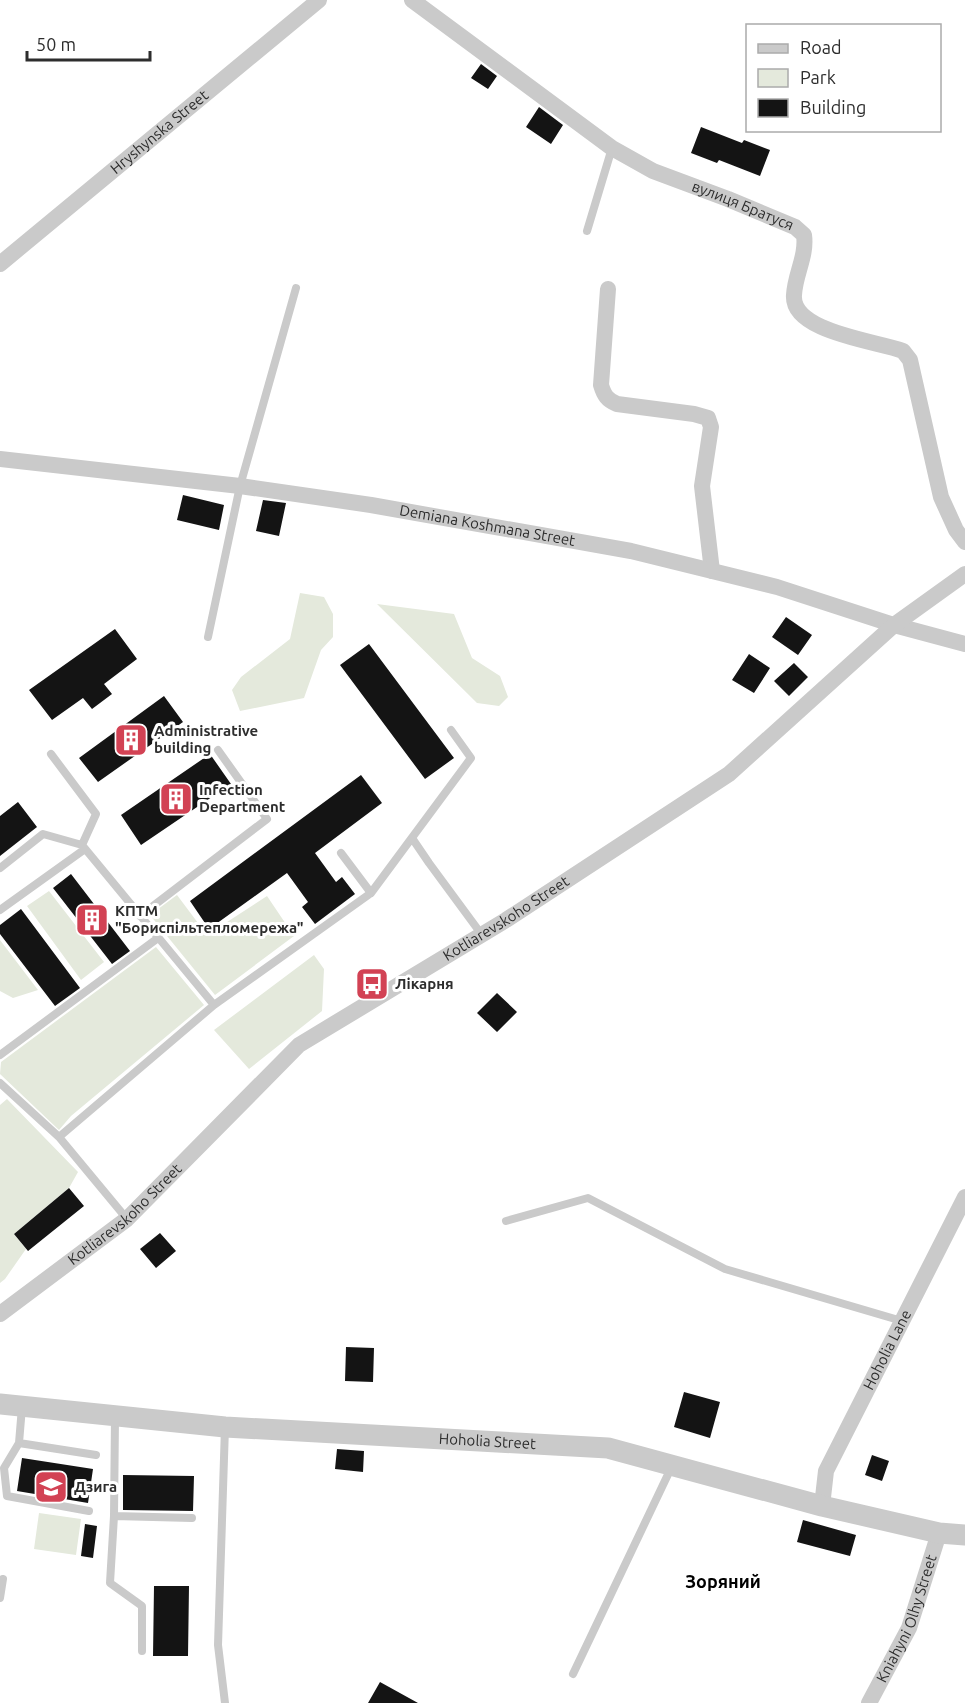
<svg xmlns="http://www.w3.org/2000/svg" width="965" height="1703" font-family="Ubuntu,sans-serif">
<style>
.green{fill:#e4e9dc}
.building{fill:#141414}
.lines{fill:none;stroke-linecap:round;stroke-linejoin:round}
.service{stroke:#cacaca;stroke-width:8}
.minor{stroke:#cacaca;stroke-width:16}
.tertiary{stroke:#cacaca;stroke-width:21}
.labels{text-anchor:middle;stroke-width:6;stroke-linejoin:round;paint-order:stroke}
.street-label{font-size:15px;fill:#2d2d2d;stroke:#fff}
.poi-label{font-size:15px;font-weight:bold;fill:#2d2d2d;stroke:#fff;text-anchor:start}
.quarter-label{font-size:18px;font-weight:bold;fill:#000;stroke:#fff}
</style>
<rect width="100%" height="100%" fill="#fff"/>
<path class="green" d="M300,593L324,597L333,614V637L321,650L304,698L240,711L232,690L241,677L290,639Z
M377,604L454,614L472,658L500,676L508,697L499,706L477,703Z
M49,891L104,962L81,980L27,906Z
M177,895L207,935L267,896L294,936L215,995L150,915Z
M0,940L38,990L13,998L0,991Z
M156,947L204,1005L71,1116L59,1130L0,1074L1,1062Z
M314,955L324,969L322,1011L249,1069L214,1030Z
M7,1099L78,1172L69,1188L14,1234L26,1249L5,1279L0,1283V1105Z
M39,1513L81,1519L76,1555L34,1549Z"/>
<path class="building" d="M481,64L497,76L488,89L471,78Z
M539,107L563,125L551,144L526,127Z
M701,127L742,143L744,140L770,150L760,176L719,160L717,163L691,153Z
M183,495L224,505L219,530L177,520Z
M263,500L286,503L279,536L256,531Z
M786,617L812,635L798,655L772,637Z
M115,629L137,659L104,684L112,694L92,709L83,698L52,720L29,690Z
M369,644L454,758L425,779L340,665Z
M749,654L770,668L754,693L732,680Z
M794,663L808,677L789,696L774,681Z
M164,696L183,722L98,782L79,758Z
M210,754L231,784L141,845L121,815Z
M361,775L382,803L315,853L336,882L342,877L355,894L315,924L302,907L308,902L287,873L209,929L190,901Z
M18,802L37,827L0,856V816Z
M71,874L130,951L112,964L53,888Z
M21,909L80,988L55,1006L0,934V925Z
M497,993L517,1012L497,1032L477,1013Z
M69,1188L84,1206L28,1251L14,1234Z
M160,1233L176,1251L156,1268L140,1249Z
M346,1347L374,1348L373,1382L345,1381Z
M684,1392L720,1402L710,1438L674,1427Z
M337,1449L364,1451L363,1472L335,1469Z
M872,1455L889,1461L882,1481L865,1475Z
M22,1458L93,1469L88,1503L17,1491Z
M123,1475L194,1476L193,1511L123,1510Z
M803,1520L856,1535L850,1556L797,1542Z
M85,1524L97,1526L93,1558L81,1556Z
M154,1586H189L188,1656H153Z
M380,1682L418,1703H368Z"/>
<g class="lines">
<path class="service" d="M587,231L612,148
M208,637L240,486L296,288
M51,754L96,814L82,845L214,1005
M412,838L429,863L482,935
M0,868L43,834L82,845
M371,893L471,758L451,730
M0,910L85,849
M140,916L267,819L218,750
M0,1055L158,938
M0,1083L59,1137L127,1219
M59,1137L214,1005L371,893L341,853
M506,1221L588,1198L725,1269L902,1321
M22,1407L19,1443L4,1468L7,1496L89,1511
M115,1417L114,1516L110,1583L142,1606V1651
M225,1427L218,1645L225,1703
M19,1443L96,1455
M114,1516L192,1518
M0,1598L3,1579
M573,1674L672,1466"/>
<g class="minor">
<path id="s1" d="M412,0L612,148L653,171L728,199L795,227L804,235C807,256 795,274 794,295C791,332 876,341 903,351L910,360L941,497L956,530L965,542"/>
<path id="s2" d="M0,264L319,0"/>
<path d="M608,289L601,385C604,395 607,400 617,404L694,414L708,418L711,427L702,486L712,571"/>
<path id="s3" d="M0,459L240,486L371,505L631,551L777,587L894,625L965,644"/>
<path id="s4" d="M0,1314L127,1219L299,1045L506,920L729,774L894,625L965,574"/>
<path id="s5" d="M822,1506L826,1471L965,1197"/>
<path id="s6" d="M869,1703L909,1628L939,1533"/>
</g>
<path class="tertiary" id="s7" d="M0,1404L225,1427L608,1448L822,1506L939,1533L965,1535"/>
</g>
<defs>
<symbol id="building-square" viewBox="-11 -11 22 22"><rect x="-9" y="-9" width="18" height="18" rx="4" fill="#d24254" stroke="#fff"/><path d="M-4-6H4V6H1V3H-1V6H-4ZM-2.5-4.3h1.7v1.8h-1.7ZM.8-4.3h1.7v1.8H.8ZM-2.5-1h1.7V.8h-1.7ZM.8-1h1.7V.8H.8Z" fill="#fff"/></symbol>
<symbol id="bus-square" viewBox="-11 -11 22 22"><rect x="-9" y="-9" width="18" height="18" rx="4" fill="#d24254" stroke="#fff"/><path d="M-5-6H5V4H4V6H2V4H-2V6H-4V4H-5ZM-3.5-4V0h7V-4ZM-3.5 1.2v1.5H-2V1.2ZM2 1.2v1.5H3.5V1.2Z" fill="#fff"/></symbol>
<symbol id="school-square" viewBox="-11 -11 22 22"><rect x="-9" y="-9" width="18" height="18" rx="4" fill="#d24254" stroke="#fff"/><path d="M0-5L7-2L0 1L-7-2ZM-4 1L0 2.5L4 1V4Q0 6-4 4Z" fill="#fff"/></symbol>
</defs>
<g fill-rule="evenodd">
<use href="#building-square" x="112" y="721" width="38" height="38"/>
<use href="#building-square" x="157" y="780" width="38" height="38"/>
<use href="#building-square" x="73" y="901" width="38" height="38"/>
<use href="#bus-square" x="353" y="965" width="38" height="38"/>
<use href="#school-square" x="32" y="1468" width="38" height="38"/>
</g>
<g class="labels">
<g class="street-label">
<text dy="5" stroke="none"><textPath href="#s2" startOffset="207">Hryshynska Street</textPath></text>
<text dy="5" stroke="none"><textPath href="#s1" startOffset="392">вулиця Братуся</textPath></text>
<text dy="5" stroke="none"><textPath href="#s3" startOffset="492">Demiana Koshmana Street</textPath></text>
<text dy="5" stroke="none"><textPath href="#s4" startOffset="646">Kotliarevskoho Street</textPath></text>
<text dy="5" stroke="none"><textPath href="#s4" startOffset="160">Kotliarevskoho Street</textPath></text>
<text dy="5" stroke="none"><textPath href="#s5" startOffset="171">Hoholia Lane</textPath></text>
<text dy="5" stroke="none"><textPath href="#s7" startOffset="489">Hoholia Street</textPath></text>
<text dy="5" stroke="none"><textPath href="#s6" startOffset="93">Kniahyni Olhy Street</textPath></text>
</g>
<g class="poi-label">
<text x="154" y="736">Administrative<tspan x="154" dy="17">building</tspan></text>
<text x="199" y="795">Infection<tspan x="199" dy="17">Department</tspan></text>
<text x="115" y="916">КПТМ<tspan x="115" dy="17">"Бориспільтепломережа"</tspan></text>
<text x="395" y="989">Лікарня</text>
<text x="74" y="1492">Дзига</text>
</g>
<g class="quarter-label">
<text x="723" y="1588">Зоряний</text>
</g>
</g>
<rect x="746" y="24" width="195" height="108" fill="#ffffff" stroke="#ababab" stroke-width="1.5"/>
<rect x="758" y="44" width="30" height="9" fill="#cacaca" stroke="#ababab" stroke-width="1.5"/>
<text x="800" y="54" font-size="18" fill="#2d2d2d">Road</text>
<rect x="758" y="69" width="30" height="18" fill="#e4e9dc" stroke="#ababab" stroke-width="1.5"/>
<text x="800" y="84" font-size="18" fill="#2d2d2d">Park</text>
<rect x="758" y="99" width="30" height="18" fill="#141414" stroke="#ababab" stroke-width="1.5"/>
<text x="800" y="114" font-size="18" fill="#2d2d2d">Building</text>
<path d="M27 51v9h123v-9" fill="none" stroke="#2d2d2d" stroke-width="3"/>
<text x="36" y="51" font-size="18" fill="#2d2d2d" stroke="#ffffff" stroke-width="4.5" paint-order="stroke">50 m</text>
</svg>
